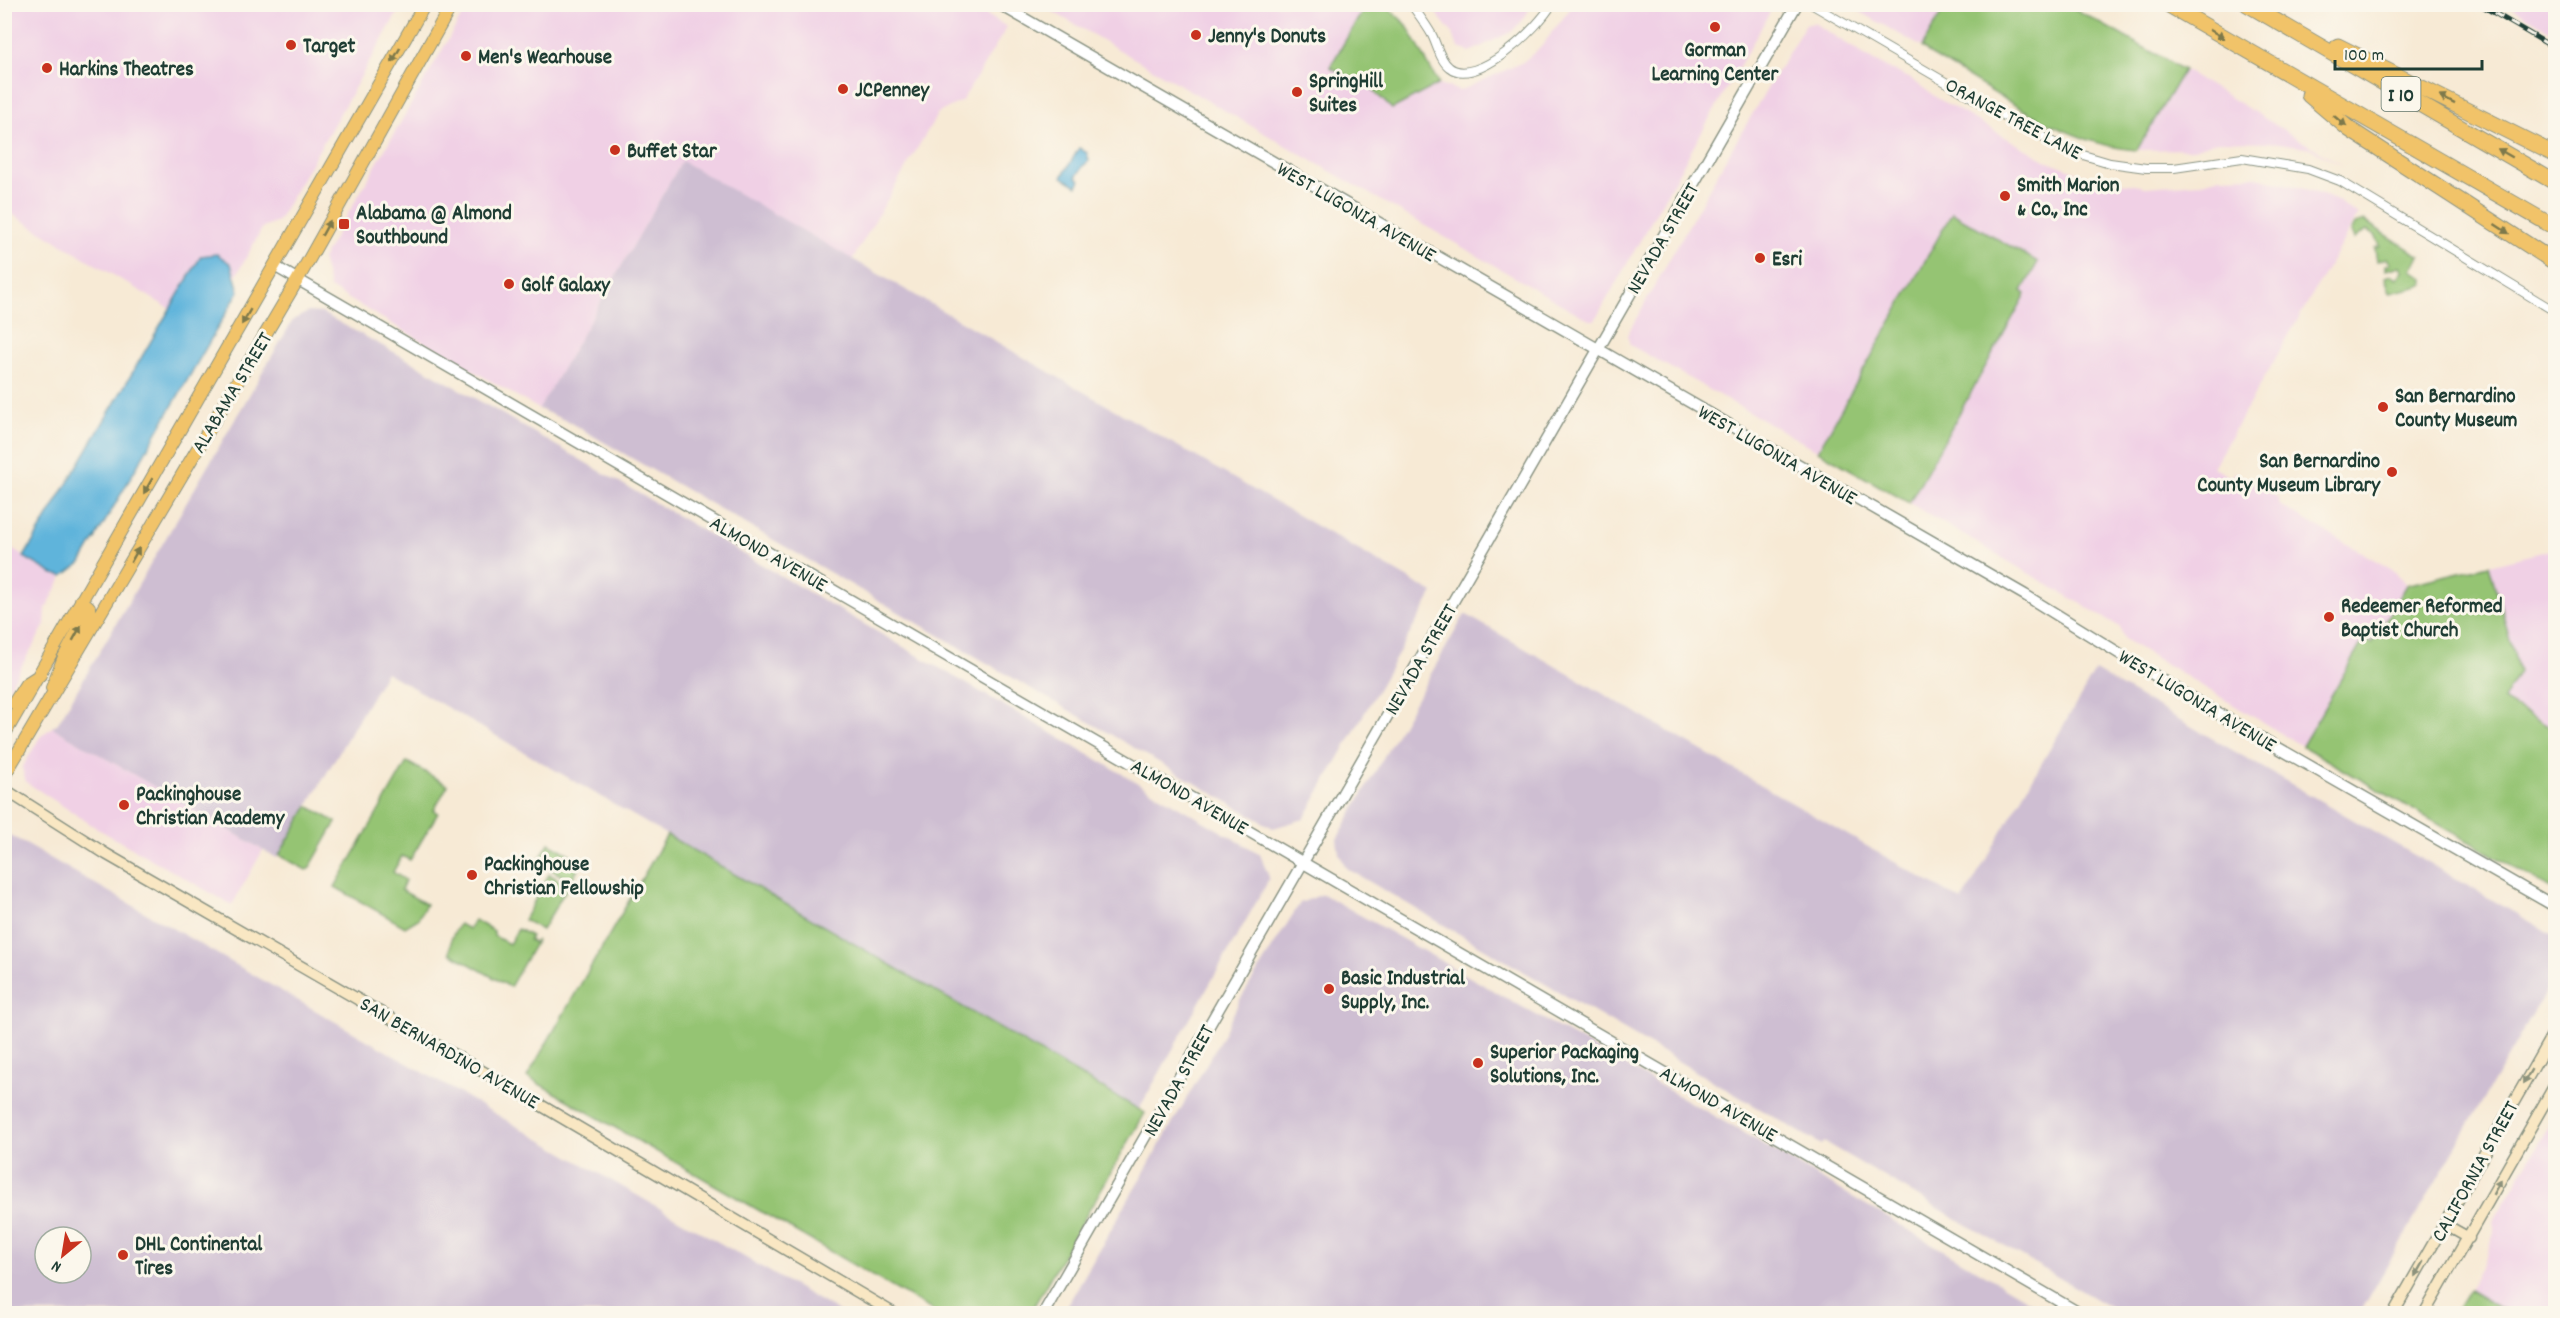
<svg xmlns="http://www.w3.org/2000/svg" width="2560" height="1318" font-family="Dekko,sans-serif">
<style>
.built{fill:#f0d0e5}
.industrial{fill:#cebed2;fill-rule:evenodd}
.green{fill:#95c473;stroke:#5a8054;stroke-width:1.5}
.water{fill:#5eb4db;stroke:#3e7888;stroke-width:1.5}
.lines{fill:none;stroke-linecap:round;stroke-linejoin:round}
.minor-casing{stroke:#8b9484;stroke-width:10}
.tertiary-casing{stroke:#8b9484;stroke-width:13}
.secondary-casing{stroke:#8b9484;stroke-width:13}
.primary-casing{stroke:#8b9484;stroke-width:14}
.motorway-casing{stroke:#8b9484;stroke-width:17}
.minor{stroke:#fff;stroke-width:8}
.tertiary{stroke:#fff;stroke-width:10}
.secondary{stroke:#f9e7c3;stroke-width:10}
.primary{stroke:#f1c369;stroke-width:12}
.motorway{stroke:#f1c369;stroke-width:15}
.rail-casing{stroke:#1f3d34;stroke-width:5}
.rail{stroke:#fbf7ec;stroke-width:3;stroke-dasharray:9;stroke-linecap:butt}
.oneway{fill:#7d794c}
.oneway2{fill:#8c927c}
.poi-dot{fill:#c8321e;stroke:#fbf7ec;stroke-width:2}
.labels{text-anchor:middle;stroke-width:6;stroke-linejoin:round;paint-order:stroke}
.shield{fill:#fbf7ec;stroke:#61756b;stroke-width:1.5}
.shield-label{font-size:20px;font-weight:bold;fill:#1f3d34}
.poi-label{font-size:21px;font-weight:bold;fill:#1f3d34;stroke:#fbf7ec;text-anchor:start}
.street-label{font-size:21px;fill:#1f3d34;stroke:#fbf7ec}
</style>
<rect width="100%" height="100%" fill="#fbf7ec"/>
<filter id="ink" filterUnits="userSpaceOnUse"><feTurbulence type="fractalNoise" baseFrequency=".0167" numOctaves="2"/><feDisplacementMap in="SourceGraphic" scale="12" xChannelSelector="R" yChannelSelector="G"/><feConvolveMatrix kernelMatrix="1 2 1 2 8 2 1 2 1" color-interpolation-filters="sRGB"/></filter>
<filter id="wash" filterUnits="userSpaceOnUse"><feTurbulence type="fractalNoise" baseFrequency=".008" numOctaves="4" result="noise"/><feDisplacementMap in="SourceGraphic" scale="24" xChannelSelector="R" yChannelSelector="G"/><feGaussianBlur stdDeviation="1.35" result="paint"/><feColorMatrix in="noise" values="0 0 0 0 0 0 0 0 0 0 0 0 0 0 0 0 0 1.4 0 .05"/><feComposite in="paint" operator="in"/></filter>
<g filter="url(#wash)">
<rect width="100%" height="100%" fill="#f7ead5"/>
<path class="built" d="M968,4L1007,27L962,101L938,113L852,260L682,161L539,409L330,288L322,259L468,5Z
M5,5H402L278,221L263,227L236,276L231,264L201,256L170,309L5,210Z
M1041,5H1366L1330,67L1372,89L1392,108L1439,84L1460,91L1523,62L1541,47L1573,5H1774L1595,320H1589Z
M1429,5H1532L1523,20L1511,32L1470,52L1458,48L1453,34Z
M1848,5H1946L1922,47Z
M2507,5H2555V33Z
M1814,23L1874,61L1911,79L1937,98L2045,160L2092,178L2146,187L2199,183L2220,177L2253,176L2309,190L2338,201L2358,215L2213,467L2231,478L2235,472L2279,498V505L2396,572L2406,585L2372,643L2363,640L2302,746L2124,639L2120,627L1909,503L2026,295L2022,292L2038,262L1952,213L1818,451L1630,345L1627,335L1727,157L1805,25Z
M2184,70L2344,166L2310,148L2273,142L2217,141L2194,149L2137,150Z
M5,545L53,574L63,576L46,609L45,625L5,695Z
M2555,549V730L2503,700L2489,565Z
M52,727L263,850L232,905L98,829L26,782L22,768L40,737Z
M2555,1115V1313H2509L2469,1290L2484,1262L2495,1232L2493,1222Z"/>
<path class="industrial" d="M682,161L1433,593L1304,819L1273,828L569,422L539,409Z
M308,312L322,313L414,363L1260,854L1269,877L1266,885L1139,1109L386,672L277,858L52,727L58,723L293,320Z
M1465,614L1962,901L2095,671L2555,936V975L2360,1313H2120L1824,1142L1822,1145L1346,868L1339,853L1337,839Z
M10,835L701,1232L841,1313H5L4,836ZM45,1237H81V1273H45Z
M1323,894L1730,1125L2050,1313H1063L1221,1039L1240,1000L1300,903Z"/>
<path class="green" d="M1366,5H1385L1406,24L1439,84L1392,109L1372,89L1330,67Z
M1946,5H2068L2184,70L2137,150C2067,146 1989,88 1928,53L1922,47Z
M1952,213L2038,262L2022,291L2026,294L1909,503L1818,451Z
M2364,221L2420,256L2412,270L2424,279V285L2390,293L2385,277L2392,275L2397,278L2403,271L2400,266L2386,270V265L2391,263L2387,258L2377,261L2375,248L2380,246L2375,235L2367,230L2354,239L2351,232L2355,224Z
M2489,565L2519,672L2503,700L2555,730V891L2302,746L2364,639L2372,643L2406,585Z
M407,762L448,785L434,810L438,813L410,860L402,856L393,872L405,880L401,890L426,904L418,919L405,927L335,887Z
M308,806L336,822L309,869L306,870L279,855Z
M667,835L1145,1113L1030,1313H937L527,1077Z
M549,843L582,861L571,881L538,862Z
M549,874L568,886L542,930L524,920Z
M474,920L494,931V936L509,944L518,929L531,936L529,940L534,943L537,940L510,987L450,953L451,939L459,924L469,929Z
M2469,1290L2509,1313H2455Z"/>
<path class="water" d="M1079,148L1087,153L1089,161L1083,166L1076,177L1080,180L1077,186L1062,177Z
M217,254L231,264L239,291L81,563L63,576L53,574L24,557L201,256Z"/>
</g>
<g filter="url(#ink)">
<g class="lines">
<defs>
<path id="minor" d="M1411,4C1418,14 1426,24 1432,35C1437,45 1440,60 1449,67C1476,89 1539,27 1552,4
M1811,4L2023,127L2073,152L2110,163L2146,168H2174L2242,158L2308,169L2340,181L2556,312"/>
<path id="tertiary" d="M999,4L2025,595L2198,702L2556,907
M276,267L2081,1314
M1043,1314L1797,4"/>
<path id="secondary" d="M4,789L106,854L515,1090L895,1314
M2444,1224L2469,1238
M2393,1314L2556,1028
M2424,1314L2556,1083"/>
<path id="primary" d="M52,688L64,657L89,610V607L81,600
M14,703L26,684L40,675
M4,735L425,4
M4,776L298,279L452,4"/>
<path id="motorway" d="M2167,4L2556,228
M2247,4L2556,183
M2338,46L2556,155
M2309,95L2349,129L2556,263"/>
</defs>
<use href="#minor" class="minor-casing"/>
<use href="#tertiary" class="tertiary-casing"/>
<use href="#secondary" class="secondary-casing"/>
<use href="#primary" class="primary-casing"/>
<use href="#motorway" class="motorway-casing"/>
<use href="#minor" class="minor"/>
<use href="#tertiary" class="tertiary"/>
<use href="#secondary" class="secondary"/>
<use href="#primary" class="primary"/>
<use href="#motorway" class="motorway"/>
<defs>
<path id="rail" d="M2479,4L2556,49"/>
</defs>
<use href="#rail" class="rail-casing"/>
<use href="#rail" class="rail"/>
</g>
<defs><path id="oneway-solid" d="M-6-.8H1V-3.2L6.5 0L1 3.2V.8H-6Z" transform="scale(1.5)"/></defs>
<g class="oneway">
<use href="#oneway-solid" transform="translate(2217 34) rotate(30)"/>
<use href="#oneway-solid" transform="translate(396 55) rotate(120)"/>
<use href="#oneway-solid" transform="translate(2447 100) rotate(-153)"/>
<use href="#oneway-solid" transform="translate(2340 121) rotate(40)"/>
<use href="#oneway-solid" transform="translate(2505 153) rotate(-150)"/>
<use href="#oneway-solid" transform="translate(326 228) rotate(-61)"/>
<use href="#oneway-solid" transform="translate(2502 229) rotate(33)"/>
<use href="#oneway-solid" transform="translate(246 317) rotate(120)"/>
<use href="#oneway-solid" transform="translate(148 486) rotate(120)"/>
<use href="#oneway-solid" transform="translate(135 555) rotate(-60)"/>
<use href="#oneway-solid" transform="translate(77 633) rotate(-61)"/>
</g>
<g class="oneway2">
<use href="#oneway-solid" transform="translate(2527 1077) rotate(120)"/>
<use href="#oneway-solid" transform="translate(2497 1187) rotate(-61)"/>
<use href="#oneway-solid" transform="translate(2419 1269) rotate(120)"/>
</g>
</g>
<g class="poi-dot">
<circle cx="1715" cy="27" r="6"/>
<circle cx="1196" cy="35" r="6"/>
<circle cx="291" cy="45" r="6"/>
<circle cx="466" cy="56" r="6"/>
<circle cx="47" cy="68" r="6"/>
<circle cx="843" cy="89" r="6"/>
<circle cx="1297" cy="92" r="6"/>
<circle cx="615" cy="150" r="6"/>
<circle cx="2005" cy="196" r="6"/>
<rect x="338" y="218" width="12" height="12" rx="3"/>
<circle cx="1760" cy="258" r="6"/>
<circle cx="509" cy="284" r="6"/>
<circle cx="2383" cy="407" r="6"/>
<circle cx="2392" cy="472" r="6"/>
<circle cx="2329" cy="617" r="6"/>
<circle cx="124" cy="805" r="6"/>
<circle cx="472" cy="875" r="6"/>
<circle cx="1329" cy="989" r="6"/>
<circle cx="1478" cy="1063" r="6"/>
<circle cx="123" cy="1255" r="6"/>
</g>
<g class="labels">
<rect class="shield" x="2381.5" y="77" width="39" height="34" rx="4.5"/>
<g class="shield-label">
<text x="2401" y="101">I 10</text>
</g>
<g class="poi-label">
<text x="1208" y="42">Jenny's Donuts</text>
<text x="303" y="52">Target</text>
<text x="1715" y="56" text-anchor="middle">Gorman<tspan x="1715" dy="24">Learning Center</tspan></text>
<text x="478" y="63">Men's Wearhouse</text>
<text x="59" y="75">Harkins Theatres</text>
<text x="1309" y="87">SpringHill<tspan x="1309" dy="24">Suites</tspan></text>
<text x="855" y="96">JCPenney</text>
<text x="627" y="157">Buffet Star</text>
<text x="2017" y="191">Smith Marion<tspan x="2017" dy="24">&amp; Co., Inc</tspan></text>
<text x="356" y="219">Alabama @ Almond<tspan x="356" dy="24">Southbound</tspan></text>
<text x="1772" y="265">Esri</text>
<text x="521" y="291">Golf Galaxy</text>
<text x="2395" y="402">San Bernardino<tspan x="2395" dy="24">County Museum</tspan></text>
<text x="2380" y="467" text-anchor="end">San Bernardino<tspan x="2380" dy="24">County Museum Library</tspan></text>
<text x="2341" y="612">Redeemer Reformed<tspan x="2341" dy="24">Baptist Church</tspan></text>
<text x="136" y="800">Packinghouse<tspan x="136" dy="24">Christian Academy</tspan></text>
<text x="484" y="870">Packinghouse<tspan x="484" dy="24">Christian Fellowship</tspan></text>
<text x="1341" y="984">Basic Industrial<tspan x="1341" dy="24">Supply, Inc.</tspan></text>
<text x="1490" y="1058">Superior Packaging<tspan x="1490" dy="24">Solutions, Inc.</tspan></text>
<text x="135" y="1250">DHL Continental<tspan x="135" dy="24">Tires</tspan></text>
</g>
<g class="street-label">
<text transform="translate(2014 118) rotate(28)" y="7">ORANGE TREE LANE</text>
<text transform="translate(1357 211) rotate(30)" y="7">WEST LUGONIA AVENUE</text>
<text transform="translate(1662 238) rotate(-60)" y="7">NEVADA STREET</text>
<text transform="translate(231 392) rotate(-59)" y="7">ALABAMA STREET</text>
<text transform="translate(1778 454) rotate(30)" y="7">WEST LUGONIA AVENUE</text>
<text transform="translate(769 553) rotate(30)" y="7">ALMOND AVENUE</text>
<text transform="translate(1420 659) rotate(-60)" y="7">NEVADA STREET</text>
<text transform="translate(2198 700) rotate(31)" y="7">WEST LUGONIA AVENUE</text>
<text transform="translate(1190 796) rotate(30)" y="7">ALMOND AVENUE</text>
<text transform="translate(450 1052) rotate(30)" y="7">SAN BERNARDINO AVENUE</text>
<text transform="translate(1178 1080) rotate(-61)" y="7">NEVADA STREET</text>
<text transform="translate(1719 1103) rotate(30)" y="7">ALMOND AVENUE</text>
<text transform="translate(2474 1171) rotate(-61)" y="7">CALIFORNIA STREET</text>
</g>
</g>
<rect width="2560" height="1318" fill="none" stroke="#fbf7ec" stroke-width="24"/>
<g transform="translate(63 1255) rotate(210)"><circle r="28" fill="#fbf7ec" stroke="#a3ada2" stroke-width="1.5"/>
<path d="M0-4.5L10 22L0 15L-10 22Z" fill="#c8321e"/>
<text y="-9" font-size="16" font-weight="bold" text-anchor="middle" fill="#1f3d34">N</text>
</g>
<path d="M2335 60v9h147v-9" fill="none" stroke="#1f3d34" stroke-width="3"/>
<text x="2344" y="60" font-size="18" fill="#1f3d34" stroke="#fbf7ec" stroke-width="4.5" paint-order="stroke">100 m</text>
</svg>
